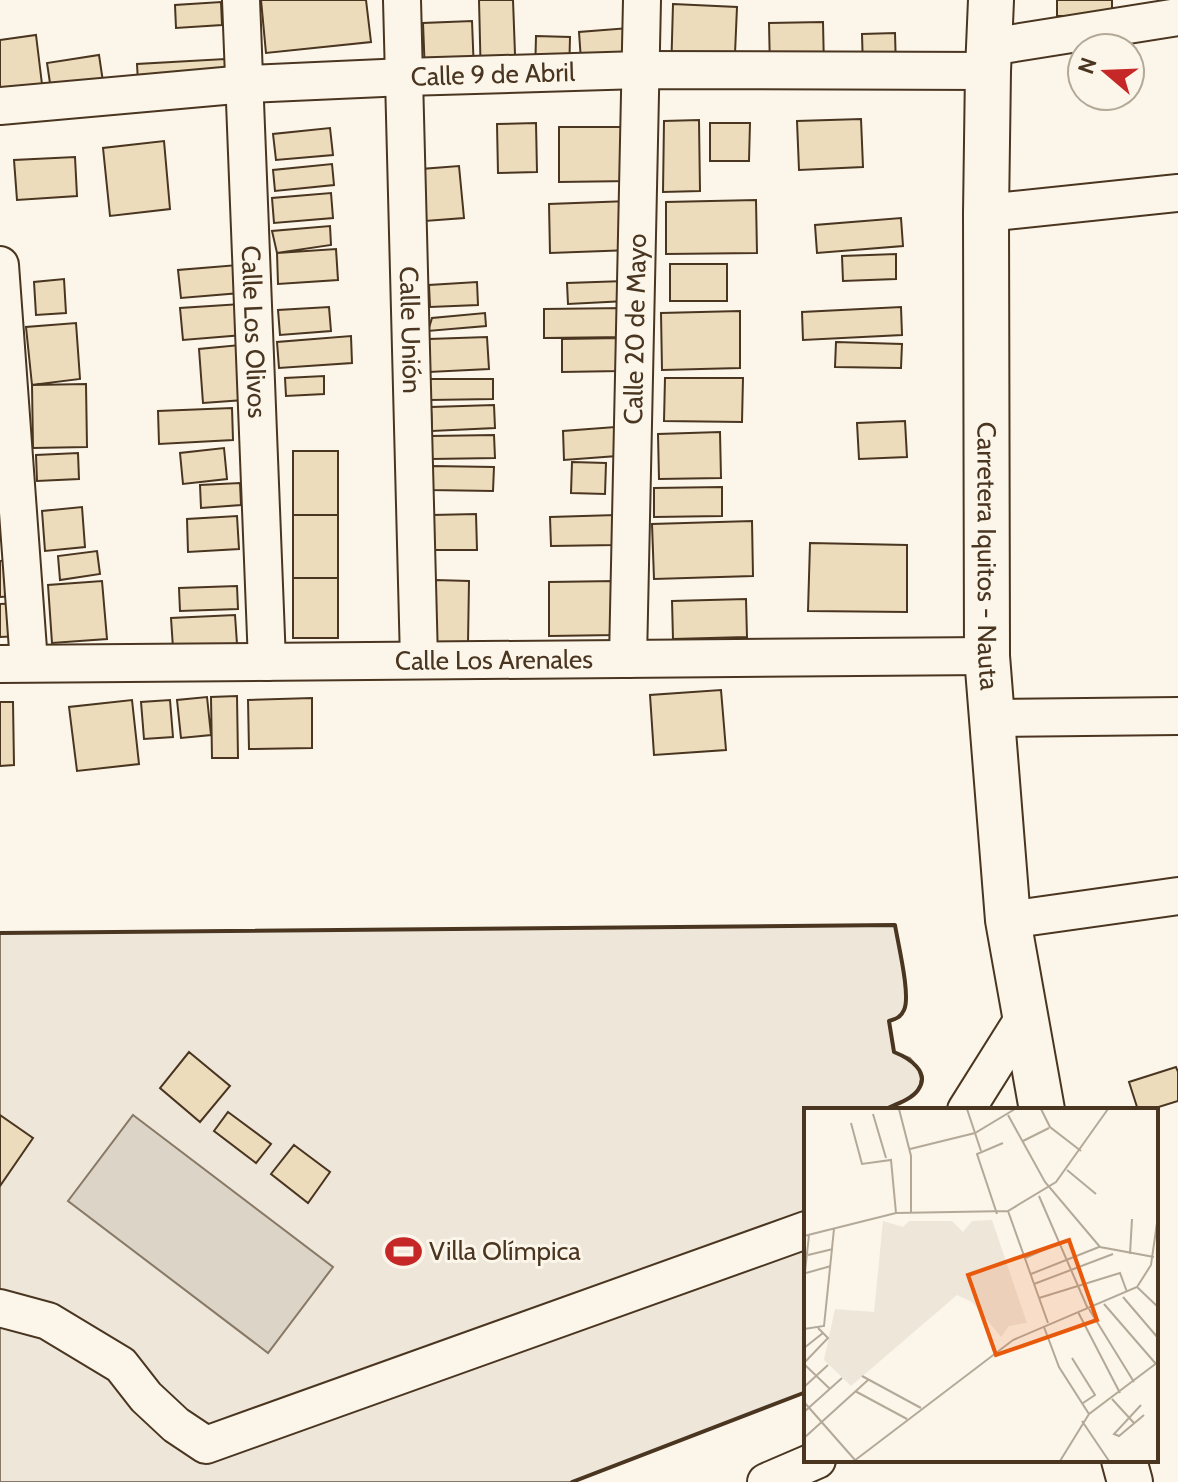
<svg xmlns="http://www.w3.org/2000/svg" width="1178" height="1482" font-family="Cabin,sans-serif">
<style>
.green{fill:#ede6d9;stroke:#887966;stroke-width:2}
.water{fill:#dcd4c6;stroke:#887966;stroke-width:2}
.building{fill:#ecdcbc;stroke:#4a3520;stroke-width:2}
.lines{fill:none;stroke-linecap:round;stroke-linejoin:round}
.minor-casing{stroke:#4a3520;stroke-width:40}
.major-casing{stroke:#4a3520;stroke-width:48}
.minor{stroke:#fbf6e9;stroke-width:36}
.major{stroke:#fbf6e9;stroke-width:44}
.wall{stroke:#4a3520;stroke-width:4}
.labels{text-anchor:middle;stroke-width:6;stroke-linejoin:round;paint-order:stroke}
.street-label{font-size:26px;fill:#4a3520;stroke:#fbf6e9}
.poi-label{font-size:26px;fill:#4a3520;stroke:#fbf6e9;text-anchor:start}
.inset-road{fill:none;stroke:#b4a999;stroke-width:2}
.view{fill:#e8590c;fill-opacity:0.15;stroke:#e8590c;stroke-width:4}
.inset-edge{fill:none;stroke:#4a3520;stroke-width:4}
</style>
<rect width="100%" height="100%" fill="#fbf6e9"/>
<path class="green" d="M895,925C898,944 911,996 904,1010C901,1017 895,1019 889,1022L894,1052L910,1058L918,1068L921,1079L919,1089L911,1097L883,1110H806V1392L572,1482H0V933Z"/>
<path class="water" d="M133,1115L333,1267L268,1353L68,1201Z"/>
<path class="building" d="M261,0H366L371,42L266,53Z
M479,0H513L516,81L481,82Z
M1057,0H1112V16H1057Z
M221,2L222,25L176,28L175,5Z
M673,4L737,7L734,77L671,75Z
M472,21L474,72L425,74L423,23Z
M823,22L824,68L770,69L769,23Z
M629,28L632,71L582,75L579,32Z
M895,33L896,68L863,69L862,34Z
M36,35L46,117L0,122V40Z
M536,36L570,37L569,77L535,76Z
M99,55L106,102L54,110L47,63Z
M225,59L228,95L139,101L137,64Z
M861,119L863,167L799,170L797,121Z
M699,120L700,191L663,192L664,121Z
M536,123L537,172L498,173L497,124Z
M710,123H750L749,161H710Z
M559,127H630L631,181L559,182Z
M330,128L333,155L276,160L273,134Z
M164,141L170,209L110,216L103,148Z
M75,157L77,196L17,200L14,160Z
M332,164L334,185L275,191L273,170Z
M459,166L464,218L425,221L421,169Z
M331,193L333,218L274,223L272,198Z
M756,200L757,253L666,254V202Z
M629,201L631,250L550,253L549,204Z
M901,218L903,246L817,253L815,225Z
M330,226L331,245L277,253L272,231Z
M336,249L338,280L278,284L277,253Z
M896,254V279L843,281L842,256Z
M670,264H727V301H670Z
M238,265L240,293L181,298L178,270Z
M64,279L66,313L36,315L34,282Z
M625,281L626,301L568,304L567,283Z
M477,282L478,305L430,307L429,285Z
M241,304L243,335L183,340L180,308Z
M329,307L331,331L280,335L278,310Z
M901,307L902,335L803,340L802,312Z
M626,308V337L544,338V309Z
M740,311V368L662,370L661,313Z
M485,313L486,326L428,331L432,318Z
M76,323L80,379L32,385L26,327Z
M351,336L352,363L279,368L277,342Z
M487,337L489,369L429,372V339Z
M620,338V371L562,372V339Z
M836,342L902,344L901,368L835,367Z
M240,345L244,400L203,403L199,349Z
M324,376V394L286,396L285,378Z
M665,378H743L742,422L664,421Z
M430,379H493V399L430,400Z
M86,384L87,447L33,448L32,385Z
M494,405L495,428L432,431L431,407Z
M232,408L233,440L159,444L158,411Z
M905,421L907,457L859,459L857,423Z
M615,427L617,456L564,460L563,431Z
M720,432L721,478L659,479L658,434Z
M494,435L495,458L431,459V436Z
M224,448L227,479L183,484L180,453Z
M293,451H338V515H293Z
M78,453L79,479L37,481L36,455Z
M572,462L606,463L605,494L571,493Z
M431,466L494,467L493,491L430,490Z
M240,483L241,505L201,508L200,485Z
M722,487V516L654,517V488Z
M82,507L85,547L45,551L42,511Z
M476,514L477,550H432V515Z
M293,515H338V578H293Z
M616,515V545L551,546L550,517Z
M237,516L239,549L188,552L187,519Z
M752,521L753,576L654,579L652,524Z
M810,543L907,545V612L808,611Z
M97,551L100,574L60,580L58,556Z
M11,560L14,596L0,597V561Z
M293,578H338V638H293Z
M435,580L469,581L468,643L434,642Z
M102,581L107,639L52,643L48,585Z
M615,581L616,635L549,636V582Z
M237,586L238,609L180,611L179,588Z
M746,599L747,637L673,639L672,601Z
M20,603L21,636L0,637V604Z
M235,615L237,644L173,648L171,618Z
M721,690L726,750L654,755L650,695Z
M237,696L238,758H212L211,697Z
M207,697L211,735L181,738L177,700Z
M312,698V748L249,749L248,700Z
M132,700L139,764L77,771L69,707Z
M170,700L173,737L144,739L141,702Z
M0,702H13L14,765L0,766Z
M189,1052L230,1086L200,1122L160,1088Z
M1176,1067L1178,1072V1101L1149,1110H1138L1129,1082Z
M228,1112L271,1144L256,1163L214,1131Z
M0,1115L33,1138L0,1186Z
M294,1145L330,1172L308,1203L271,1174Z"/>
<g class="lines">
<defs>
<g id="minor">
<path id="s1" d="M241,0L267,662"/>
<path id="s2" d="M402,0L419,660"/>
<path d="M990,47L1178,17"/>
<path id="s3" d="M0,106L246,84L405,77L640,70L988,71"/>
<path d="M986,213L1178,193"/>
<path d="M0,265L29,663"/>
<path id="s4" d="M628,659L642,0"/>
<path id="s5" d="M0,664L987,656"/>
<path d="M991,718L1178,716"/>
<path d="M1008,920L1178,896"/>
<path d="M966,1110L1025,1016"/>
<path d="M0,1308L48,1321L121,1365L146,1397L176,1425L206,1445L806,1230"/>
<path d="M766,1482L817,1460"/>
</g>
<g id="major">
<path id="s6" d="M991,0L988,71L986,213L987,656L1008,920L1042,1110"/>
<path d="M1124,1460L1130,1482"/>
</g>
</defs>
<use href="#minor" class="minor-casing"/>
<use href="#major" class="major-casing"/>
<use href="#minor" class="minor"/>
<use href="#major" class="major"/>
<path class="wall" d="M0,933L895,925C898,944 911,996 904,1010C901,1017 896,1019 889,1021L894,1052C909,1058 931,1072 918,1090C911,1100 894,1105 883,1110
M572,1482L806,1392"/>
</g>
<defs>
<symbol id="stadium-bare" viewBox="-9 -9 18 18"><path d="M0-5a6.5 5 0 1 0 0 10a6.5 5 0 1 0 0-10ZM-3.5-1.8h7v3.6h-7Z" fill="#c62828" stroke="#fbf6e9" stroke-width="2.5" paint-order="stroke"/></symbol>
</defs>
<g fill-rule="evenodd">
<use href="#stadium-bare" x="378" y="1226" width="51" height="51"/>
</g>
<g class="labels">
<g class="street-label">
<text dy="9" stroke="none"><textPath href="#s3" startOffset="494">Calle 9 de Abril</textPath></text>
<text dy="9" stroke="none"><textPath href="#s4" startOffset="330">Calle 20 de Mayo</textPath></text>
<text dy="9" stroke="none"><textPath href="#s2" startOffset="330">Calle Unión</textPath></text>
<text dy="9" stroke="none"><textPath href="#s1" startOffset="332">Calle Los Olivos</textPath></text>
<text dy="9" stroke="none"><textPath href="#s6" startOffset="556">Carretera Iquitos - Nauta</textPath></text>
<text dy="9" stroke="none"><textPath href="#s5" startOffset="494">Calle Los Arenales</textPath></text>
</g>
<g class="poi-label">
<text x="429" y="1260">Villa Olímpica</text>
</g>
</g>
<g transform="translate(804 1108)">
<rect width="354" height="354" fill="#fbf6e9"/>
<path d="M188,112L223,215L205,218L197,229L168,194L153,187L47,278L20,252L31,201L70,204L79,113L99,119L105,113H148L159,124L168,113Z" fill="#ede6d9"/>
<path class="inset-road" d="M95,1L107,48V104M163,1L177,43M237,1L246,19L277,43M69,6L82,50M204,7L241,74L296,139L350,149M47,15L58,56L87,52L92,105M219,33L245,20M106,41L171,25L211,1M263,62L292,86M235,88L284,201M204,103L244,215M193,106L173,46L199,35M0,128L92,105L204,103L252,74L304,1M326,146L328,111M4,147L29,141M221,150L258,134M2,165L27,158M227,166L295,139M0,173L5,127M230,176L309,146M333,179L354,199M319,189L354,230M235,190L316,165L323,184M300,196L352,256M285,201L330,274M274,204L316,285M240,219L255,259L285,306L354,254M0,221L20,218L30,121M0,240L19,225M268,250L291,287L279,295M0,255L24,230L14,220M0,256L26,281M58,268L117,300M0,279L24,257M51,283L103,311M308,291L330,315M0,294L51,352M337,297L310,326L315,328L340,307M0,304L38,270M278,313L305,353M0,330L64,272M50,353L209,232L333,179L347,157L354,108M256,353L285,306"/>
<path class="view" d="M265,132L293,212L192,247L164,167Z"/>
<rect width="354" height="354" class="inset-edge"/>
</g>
<g transform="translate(1106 72) rotate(289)"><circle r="38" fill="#fbf6e9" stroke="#b4a999" stroke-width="2"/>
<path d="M0-6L14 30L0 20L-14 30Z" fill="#c62828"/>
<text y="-12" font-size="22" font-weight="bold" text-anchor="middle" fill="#4a3520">N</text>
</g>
</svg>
